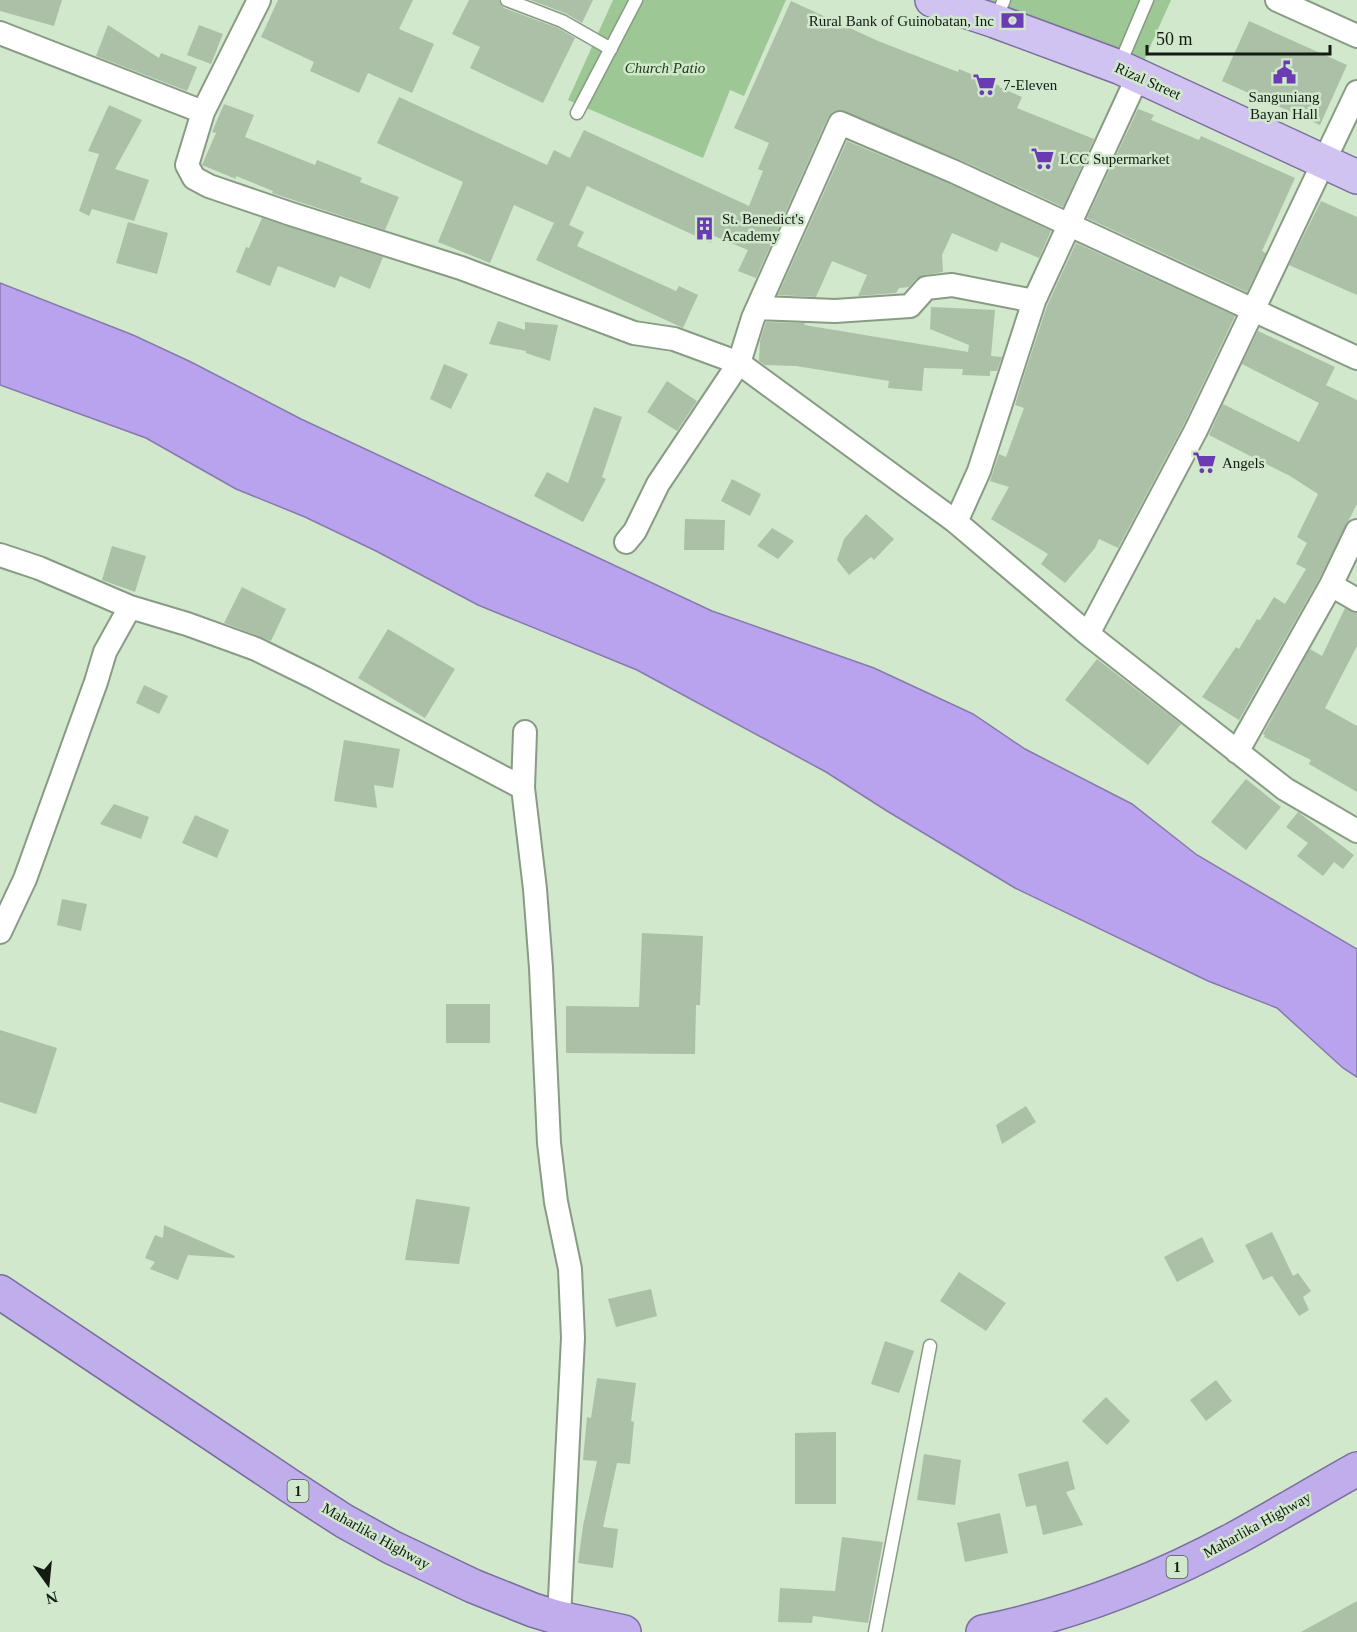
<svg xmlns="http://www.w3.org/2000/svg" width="1357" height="1632" font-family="Georgia,serif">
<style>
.green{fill:#9dc794}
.water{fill:#b9a3ee;stroke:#877aac;stroke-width:1.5}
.building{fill:#abc0a6}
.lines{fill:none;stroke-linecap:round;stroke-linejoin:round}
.service-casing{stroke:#879c83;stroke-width:15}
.minor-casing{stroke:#879c83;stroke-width:26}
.primary-casing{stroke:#7a6e9c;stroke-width:36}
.trunk-casing{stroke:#7a6e9c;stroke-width:36}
.service{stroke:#fff;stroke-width:12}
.minor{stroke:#fff;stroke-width:22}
.primary{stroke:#d0c2f1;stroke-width:33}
.trunk{stroke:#c0aeec;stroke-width:33}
.labels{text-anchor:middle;stroke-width:5;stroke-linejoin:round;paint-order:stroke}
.shield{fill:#d1e8cd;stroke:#4c584a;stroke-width:1.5}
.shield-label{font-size:14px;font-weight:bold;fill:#131b12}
.poi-label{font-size:15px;fill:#131b12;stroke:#d1e8cd;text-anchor:start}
.park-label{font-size:15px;font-style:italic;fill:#183c0f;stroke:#d1e8cd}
.street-label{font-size:15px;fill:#131b12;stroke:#d1e8cd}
</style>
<rect width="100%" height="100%" fill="#d1e8cd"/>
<path class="green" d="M613,0H786L744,96L730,90L703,158L568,100Z
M976,0H1171L1142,65Z"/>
<path class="water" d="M0,283L133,335L191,362L301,419L712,611L874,668L973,714L1025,749L1132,804L1197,855L1357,949V1077L1343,1068L1277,1008L1208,981L1015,888L887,811L826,772L637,670L478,605L376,551L305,517L236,489L146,438L0,385Z"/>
<path class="building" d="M0,0H62L54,26L0,11Z
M278,0H413L399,29L434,44L412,93L368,73L359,93L310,71L314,62L261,37Z
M469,0H499L504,8L558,28L575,38L543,103L470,68L480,47L452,34Z
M530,0H593L582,23L565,13Z
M791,1L878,41L958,72L959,69L1000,86L999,87L1022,97L1017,108L1094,139L1063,207L961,160L839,110L833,112L828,117L756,278L738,271L748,250L714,236L711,243L587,186L569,225L584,232L577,246L676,291L679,286L698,295L683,328L536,260L554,223L514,205L490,263L438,242L463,182L377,143L399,97L547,165L554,150L570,158L584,130L749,206L763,171L758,169L769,143L734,128Z
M1249,21L1347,65L1320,125L1222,81Z
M108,25L159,58L161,53L197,67L187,91L96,56Z
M199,25L223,34L211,64L187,55Z
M224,104L254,115L245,137L315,165L317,160L362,178L360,182L399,197L385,230L272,193L273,191L236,176V179L202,165L216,133L212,132Z
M109,105L142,120L115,169L149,180L134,221L92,209L89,216L79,211L99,154L88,151Z
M1138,109L1154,115L1151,120L1199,140L1201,136L1295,178L1262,251L1266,253L1247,292L1087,218Z
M847,141L950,184L1051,231L1039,258L1001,242L997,252L952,233L942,255L943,272L924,275L916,279L909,287L899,288L896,293L858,296L867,275L832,261L816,297L778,295Z
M1321,201L1357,217V295L1289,265Z
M262,218L383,257L370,289L340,276L335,288L278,266L270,286L236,272L246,247L249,248Z
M128,222L168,233L157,274L116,263Z
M1076,243L1235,316L1184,424L1118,548L1099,539L1095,548L1065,583L1041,564L1048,554L991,519L1009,487L990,481L999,454L1006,457L1024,408L1015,405L1023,379L1047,306Z
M931,307L995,310L991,356L1002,357L997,371H990V376L962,375L963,369L924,368L922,391L888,388L889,381L796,366L765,365L759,361L760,341L766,322L805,323L804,325L968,352L969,345L930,329Z
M498,321L525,330V322L558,325L550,361L526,353V351L489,344Z
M1258,331L1335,367L1326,385L1357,400V504L1319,579L1239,720L1202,697L1236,647L1239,649L1257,619L1260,620L1274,597L1285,604L1306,569L1296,564L1307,543L1297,537L1318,494L1290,476L1209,435L1223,404L1299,442L1319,403L1242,364Z
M444,364L468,374L451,409L430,399Z
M667,381L697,401L677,431L647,412Z
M594,407L622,417L602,477L606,479L583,522L534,496L547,472L568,483Z
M732,479L761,494L750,516L721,501Z
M866,514L894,539L874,560L871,557L849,575L837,560L844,539Z
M685,519L725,520L724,550H684Z
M772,528L794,541L778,559L757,546Z
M112,546L146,556L135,592L102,580Z
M242,587L286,609L271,641L224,623Z
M1345,608L1357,613V646L1325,708L1357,726V792L1309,764L1311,760L1264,737L1265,735L1263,734L1310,649L1322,656Z
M388,629L455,669L425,718L358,678Z
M1097,659L1181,724L1148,765L1065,700Z
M144,685L168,696L159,714L136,703Z
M344,740L400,749L393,788L374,785L377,808L334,801Z
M1246,779L1281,807L1246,850L1211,822Z
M114,804L149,817L141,839L100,824Z
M1298,812L1354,855L1343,869L1334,862L1323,876L1297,856L1308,843L1286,827Z
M195,815L229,830L217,858L182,843Z
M62,899L87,904L81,931L57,925Z
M642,933L703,936L700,1005H696L695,1054L566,1053V1006L639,1007Z
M446,1004H490V1043H446Z
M0,1030L57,1048L36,1114L0,1102Z
M1026,1106L1036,1122L1002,1144L996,1125Z
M416,1199L470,1207L459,1264L405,1260Z
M164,1225L235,1256L234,1258L188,1255L178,1280L150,1269L155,1262L145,1258L155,1235L163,1238Z
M1272,1232L1293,1276L1298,1273L1311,1291L1303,1297L1309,1310L1299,1316L1272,1276L1263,1280L1245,1245Z
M1202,1237L1214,1262L1177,1282L1164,1257Z
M959,1272L1006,1303L986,1331L940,1301Z
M651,1289L657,1316L616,1327L608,1299Z
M885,1341L914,1351L899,1393L871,1384Z
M597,1378L636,1383L631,1421L634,1422L630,1464L617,1463L603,1527L618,1529L613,1568L578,1563L583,1526L597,1461L583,1460L587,1417L591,1418Z
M1216,1380L1232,1401L1206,1421L1190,1400Z
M1106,1397L1130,1421L1107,1445L1082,1421Z
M836,1432V1504H795V1433Z
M924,1454L961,1460L955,1505L917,1500Z
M1068,1461L1075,1489L1066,1492L1083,1525L1043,1535L1036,1505L1026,1507L1018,1474Z
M1000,1513L1008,1553L965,1562L957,1523Z
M842,1537L883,1542L868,1623L813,1616L812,1623L778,1622L780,1588L835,1591Z
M1357,1601V1632H1301Z"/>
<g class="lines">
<defs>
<path id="service" d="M507,0L562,21L611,49
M995,20L1004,0
M1119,66L1147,0
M577,113L636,0
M875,1632L930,1346"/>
<path id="minor" d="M259,0L203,112L187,165L194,178L209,186L291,214L461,268L634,333L674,339L739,363L956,522L1088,634L1285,789L1357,831
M1277,0L1357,36
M0,33L203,112
M759,308L835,311L910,306L926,288L952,285L1034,301
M956,522L979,471L1034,301L1138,76
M626,542L635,531L658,484L739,363L753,318L840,123L955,172L1357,358
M0,555L39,568L130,607L187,624L256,649L315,678L523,788
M1331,585L1357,600
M1088,634L1196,430L1357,92
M525,732L523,788L535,889L541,968L549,1143L556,1202L570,1269L573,1338L559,1618
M1237,752L1331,585L1357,531
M0,932L25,879L96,682L105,652L130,607"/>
<path id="primary" d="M932,0L995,21L1119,67L1357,177"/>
<path id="trunk" d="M0,1292L290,1486L344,1521L391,1547L473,1586L533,1610L559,1618L624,1632
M983,1632C1071,1614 1156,1581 1234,1539C1276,1516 1316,1492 1357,1469"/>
</defs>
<use href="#service" class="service-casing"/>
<use href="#minor" class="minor-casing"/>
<use href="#primary" class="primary-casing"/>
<use href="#trunk" class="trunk-casing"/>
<use href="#service" class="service"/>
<use href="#minor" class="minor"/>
<use href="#primary" class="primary"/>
<use href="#trunk" class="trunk"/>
</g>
<defs>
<symbol id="bank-bare" viewBox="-9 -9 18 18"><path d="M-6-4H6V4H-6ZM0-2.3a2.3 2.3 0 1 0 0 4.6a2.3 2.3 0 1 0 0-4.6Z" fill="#6a3bb2" stroke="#d1e8cd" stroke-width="2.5" paint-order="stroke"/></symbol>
<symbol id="civic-bare" viewBox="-9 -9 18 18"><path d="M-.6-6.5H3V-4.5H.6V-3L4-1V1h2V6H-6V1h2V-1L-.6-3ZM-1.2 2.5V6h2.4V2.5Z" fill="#6a3bb2" stroke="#d1e8cd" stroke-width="2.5" paint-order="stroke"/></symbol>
<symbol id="supermarket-bare" viewBox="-9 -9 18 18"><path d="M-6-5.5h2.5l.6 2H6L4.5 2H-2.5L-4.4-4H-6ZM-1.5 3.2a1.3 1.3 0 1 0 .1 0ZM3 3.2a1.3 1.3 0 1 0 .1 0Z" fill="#6a3bb2" stroke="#d1e8cd" stroke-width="2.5" paint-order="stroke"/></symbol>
<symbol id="building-bare" viewBox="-9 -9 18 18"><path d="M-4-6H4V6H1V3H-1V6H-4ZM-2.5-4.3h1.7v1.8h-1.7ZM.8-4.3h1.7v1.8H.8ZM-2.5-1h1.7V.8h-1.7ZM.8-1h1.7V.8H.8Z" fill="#6a3bb2" stroke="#d1e8cd" stroke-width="2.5" paint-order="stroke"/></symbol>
</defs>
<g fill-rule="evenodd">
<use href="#bank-bare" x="996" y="4" width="33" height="33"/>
<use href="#civic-bare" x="1268" y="56" width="33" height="33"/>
<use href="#supermarket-bare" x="968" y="68" width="33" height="33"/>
<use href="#supermarket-bare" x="1026" y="142" width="33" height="33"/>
<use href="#building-bare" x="688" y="212" width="33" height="33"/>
<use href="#supermarket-bare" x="1188" y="446" width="33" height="33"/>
</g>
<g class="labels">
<g class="shield">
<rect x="287.5" y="1480" width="21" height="22" rx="4.5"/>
<rect x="1166.5" y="1556" width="21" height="22" rx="4.5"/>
</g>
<g class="shield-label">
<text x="298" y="1496">1</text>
<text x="1177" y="1572">1</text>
</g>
<g class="poi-label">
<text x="994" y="26" text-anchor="end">Rural Bank of Guinobatan, Inc</text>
<text x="1003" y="90">7-Eleven</text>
<text x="1284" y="102" text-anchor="middle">Sanguniang<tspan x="1284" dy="17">Bayan Hall</tspan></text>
<text x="1060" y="164">LCC Supermarket</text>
<text x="722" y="224">St. Benedict's<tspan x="722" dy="17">Academy</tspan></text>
<text x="1222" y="468">Angels</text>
</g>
<g class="park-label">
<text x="665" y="73">Church Patio</text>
</g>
<g class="street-label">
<text transform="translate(1148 81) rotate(24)" y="5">Rizal Street</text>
<text transform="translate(1257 1525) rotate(-29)" y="5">Maharlika Highway</text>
<text transform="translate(376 1536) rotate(29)" y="5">Maharlika Highway</text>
</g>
</g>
<g transform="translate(48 1584) rotate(165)" stroke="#d1e8cd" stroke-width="4.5" paint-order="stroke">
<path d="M0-4.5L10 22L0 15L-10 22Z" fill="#131b12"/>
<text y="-9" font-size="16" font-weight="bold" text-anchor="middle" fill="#131b12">N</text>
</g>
<path d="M1147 45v9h183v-9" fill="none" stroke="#131b12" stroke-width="3"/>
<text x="1156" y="45" font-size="18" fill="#131b12" stroke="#d1e8cd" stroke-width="4.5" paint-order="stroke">50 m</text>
</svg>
